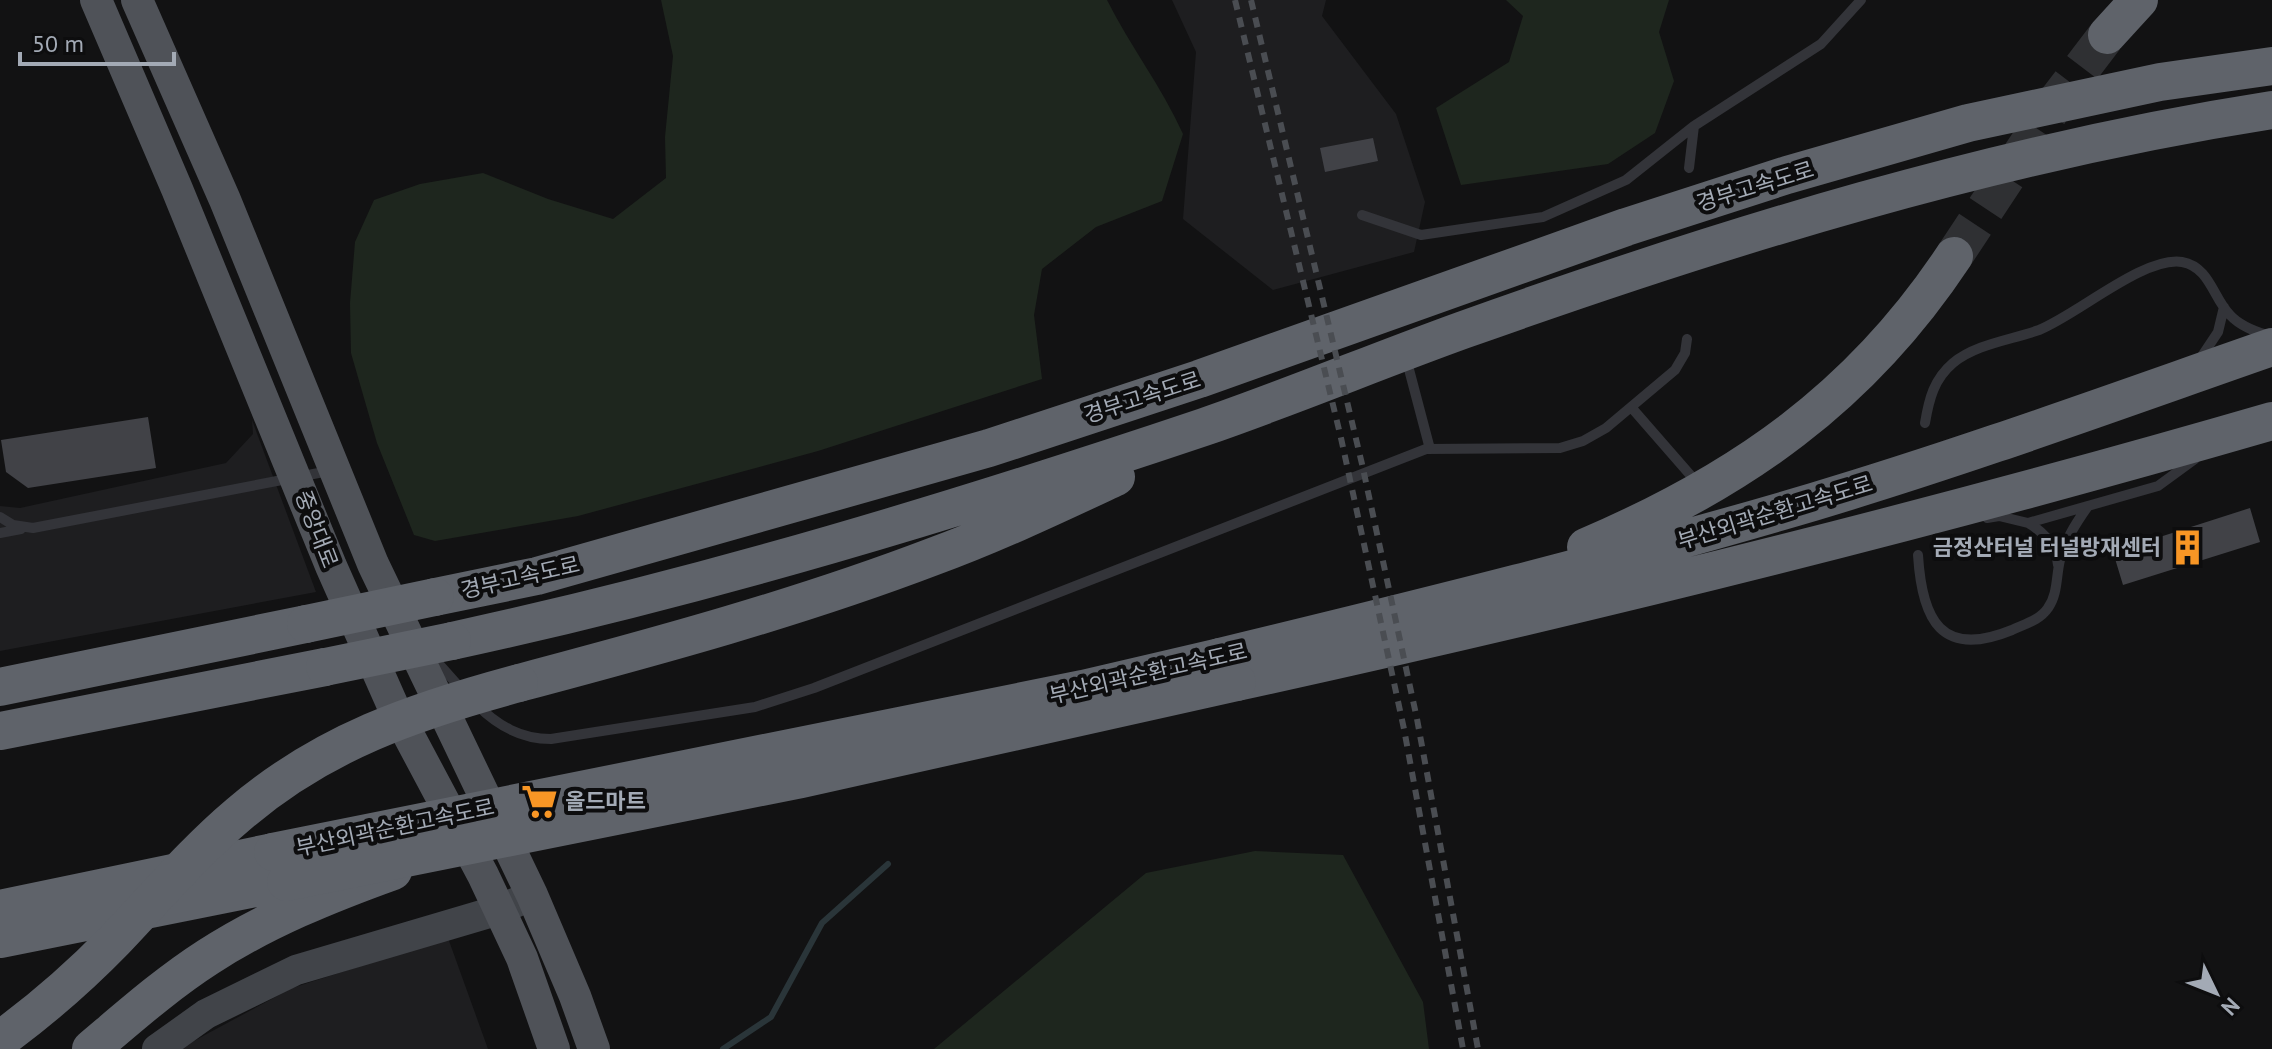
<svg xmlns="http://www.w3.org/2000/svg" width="2272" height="1049" font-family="'PT Sans','Noto Sans KR',sans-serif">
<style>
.built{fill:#1e1e20}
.green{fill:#1e261e}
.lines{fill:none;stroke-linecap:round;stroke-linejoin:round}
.stream{stroke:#2a3539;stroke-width:6}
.building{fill:#414247}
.highway-tunnel{stroke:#2f3033;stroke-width:38;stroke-dasharray:38 19;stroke-linecap:butt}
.lane{stroke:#333439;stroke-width:10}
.secondary{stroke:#414449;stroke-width:30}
.primary{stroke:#4f5258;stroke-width:32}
.highway{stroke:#5f636a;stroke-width:38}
.rail{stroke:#4a4d52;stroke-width:6;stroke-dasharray:10 8;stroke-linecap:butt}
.highway-bridge{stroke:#5f636a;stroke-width:38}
.labels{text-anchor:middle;stroke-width:8;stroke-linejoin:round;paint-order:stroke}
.street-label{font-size:22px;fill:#a3aab5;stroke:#0d0d0e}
.poi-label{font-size:22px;font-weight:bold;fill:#a3aab5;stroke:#0d0d0e;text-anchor:end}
</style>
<rect width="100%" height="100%" fill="#121213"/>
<path class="built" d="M1172,0H1326L1322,16L1396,114L1425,202L1414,252L1273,290L1183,219L1196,52Z
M252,420L316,592L0,651V506L20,508L226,463L253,434Z
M448,938L488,1049H179L292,988Z"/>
<path class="green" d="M661,0H1107C1130,46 1162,87 1183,134L1162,201L1096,227L1042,269L1034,315L1042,379L818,451L578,516L435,541L414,535L377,443L351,353L350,303L355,242L374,200L420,184L483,173L548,199L613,219L666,178L665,137L673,56Z
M1506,0H1669L1659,32L1674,81L1655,133L1608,164L1461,185L1436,108L1509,62L1523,16Z
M1255,851L1343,855L1423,1002L1429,1049H934L1146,873Z"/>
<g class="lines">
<path class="stream" d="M723,1049L771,1017L822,923L888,864"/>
</g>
<path class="building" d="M1373,138L1378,161L1325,172L1320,148Z
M148,417L156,468L28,488L6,472L1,440Z
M2250,508L2260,542L2123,585L2113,552Z"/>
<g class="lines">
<path class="highway-tunnel" d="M1954,256L2056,102L2107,35"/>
<path class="lane" d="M1689,168L1694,126
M1362,215L1421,235L1543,217L1626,180L1694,126L1821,44L1861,0
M1406,358L1430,449
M2200,359L2218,332L2224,307
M1631,407L1699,485
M1925,423C1929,399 1934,379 1953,363C1976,344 2011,340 2039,330C2077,315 2144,256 2182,262C2210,267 2213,298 2230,315C2240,326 2254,331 2267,335
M0,517L13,525L33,528L329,471
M1987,518L1999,516L2028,523L2158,486L2195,459
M2028,523C2044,532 2056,546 2058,565
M0,533L21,529
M1918,555C1922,620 1941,659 2012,630C2025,624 2040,620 2048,608C2058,594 2056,576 2060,560C2065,540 2076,523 2088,506
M431,655L463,691
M477,705C498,726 521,739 551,739L755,707L814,688L1426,449L1560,448L1583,441L1606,428L1675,370L1685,353L1687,339"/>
<path class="secondary" d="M157,1049L206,1014L296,970L499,910L532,895"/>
<path class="primary" d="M96,0L177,189L331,566L393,706L483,875L522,958L554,1049
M137,0L225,200L373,564L532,895L575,996L594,1049"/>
<path class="highway" d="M2107,35L2139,0
M1586,547C1740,481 1860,398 1954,256
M435,597L537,576L989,448L1199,379L1626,227L1787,175L1968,123L2160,82L2272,66
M452,641C707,586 957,510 1204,427C1291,397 1377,361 1463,330C1726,236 1996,153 2272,110
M1220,657C1419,609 1617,560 1813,502C1967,456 2120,400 2272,347
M1237,682C1583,606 1931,520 2272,421
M519,683C658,646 798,608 932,557C995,534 1056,505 1116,477
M0,687L306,624
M0,731L325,667
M0,909L273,852
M0,939L286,882
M91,1049C129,1017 166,984 208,957C265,920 329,894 393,871"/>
<path class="rail" d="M1235,0L1341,438L1404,729L1463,1049
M1251,0L1362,464L1417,719L1478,1049"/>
<path class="highway-bridge" d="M306,624L435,597
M325,667L452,641
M273,852L1083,689L1220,657
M286,882L801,779L1237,682
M0,1040C41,1010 80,976 115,940C156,897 194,852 239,814C323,742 415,711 519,683"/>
</g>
<defs>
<symbol id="building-bare" viewBox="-9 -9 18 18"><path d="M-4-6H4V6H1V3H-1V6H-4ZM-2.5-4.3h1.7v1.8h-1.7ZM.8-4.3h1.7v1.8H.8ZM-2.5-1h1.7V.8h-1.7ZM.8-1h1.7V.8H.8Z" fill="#f89625" stroke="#0d0d0e" stroke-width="2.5" paint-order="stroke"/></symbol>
<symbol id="supermarket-bare" viewBox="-9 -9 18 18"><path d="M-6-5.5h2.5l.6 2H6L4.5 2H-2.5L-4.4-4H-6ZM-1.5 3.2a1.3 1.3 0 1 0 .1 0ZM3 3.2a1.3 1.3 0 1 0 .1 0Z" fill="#f89625" stroke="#0d0d0e" stroke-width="2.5" paint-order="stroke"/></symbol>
</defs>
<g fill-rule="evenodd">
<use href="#building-bare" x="2162" y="522" width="51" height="51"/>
<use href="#supermarket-bare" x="514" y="776" width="51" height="51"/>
</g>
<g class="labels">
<g class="street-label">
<text transform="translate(1755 186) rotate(-17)" y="8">경부고속도로</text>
<text transform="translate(1142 397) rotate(-18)" y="8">경부고속도로</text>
<text transform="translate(1775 512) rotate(-17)" y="8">부산외곽순환고속도로</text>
<text transform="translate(317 529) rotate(69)" y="8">중앙대로</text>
<text transform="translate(520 577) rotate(-13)" y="8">경부고속도로</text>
<text transform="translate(1148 673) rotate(-13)" y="8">부산외곽순환고속도로</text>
<text transform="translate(395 827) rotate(-12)" y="8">부산외곽순환고속도로</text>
</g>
<g class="poi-label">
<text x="2161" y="555">금정산터널 터널방재센터</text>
<text x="565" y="809" text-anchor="start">올드마트</text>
</g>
</g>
<g transform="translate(2216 993) rotate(133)" stroke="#0d0d0e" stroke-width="6" paint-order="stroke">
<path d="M0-6L14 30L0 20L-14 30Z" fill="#a3aab5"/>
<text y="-12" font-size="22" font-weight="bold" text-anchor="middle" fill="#a3aab5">N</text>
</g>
<path d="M20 52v12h154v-12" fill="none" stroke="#a3aab5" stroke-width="4"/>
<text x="32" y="52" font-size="24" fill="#a3aab5" stroke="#0d0d0e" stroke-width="6" paint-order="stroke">50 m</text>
</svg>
